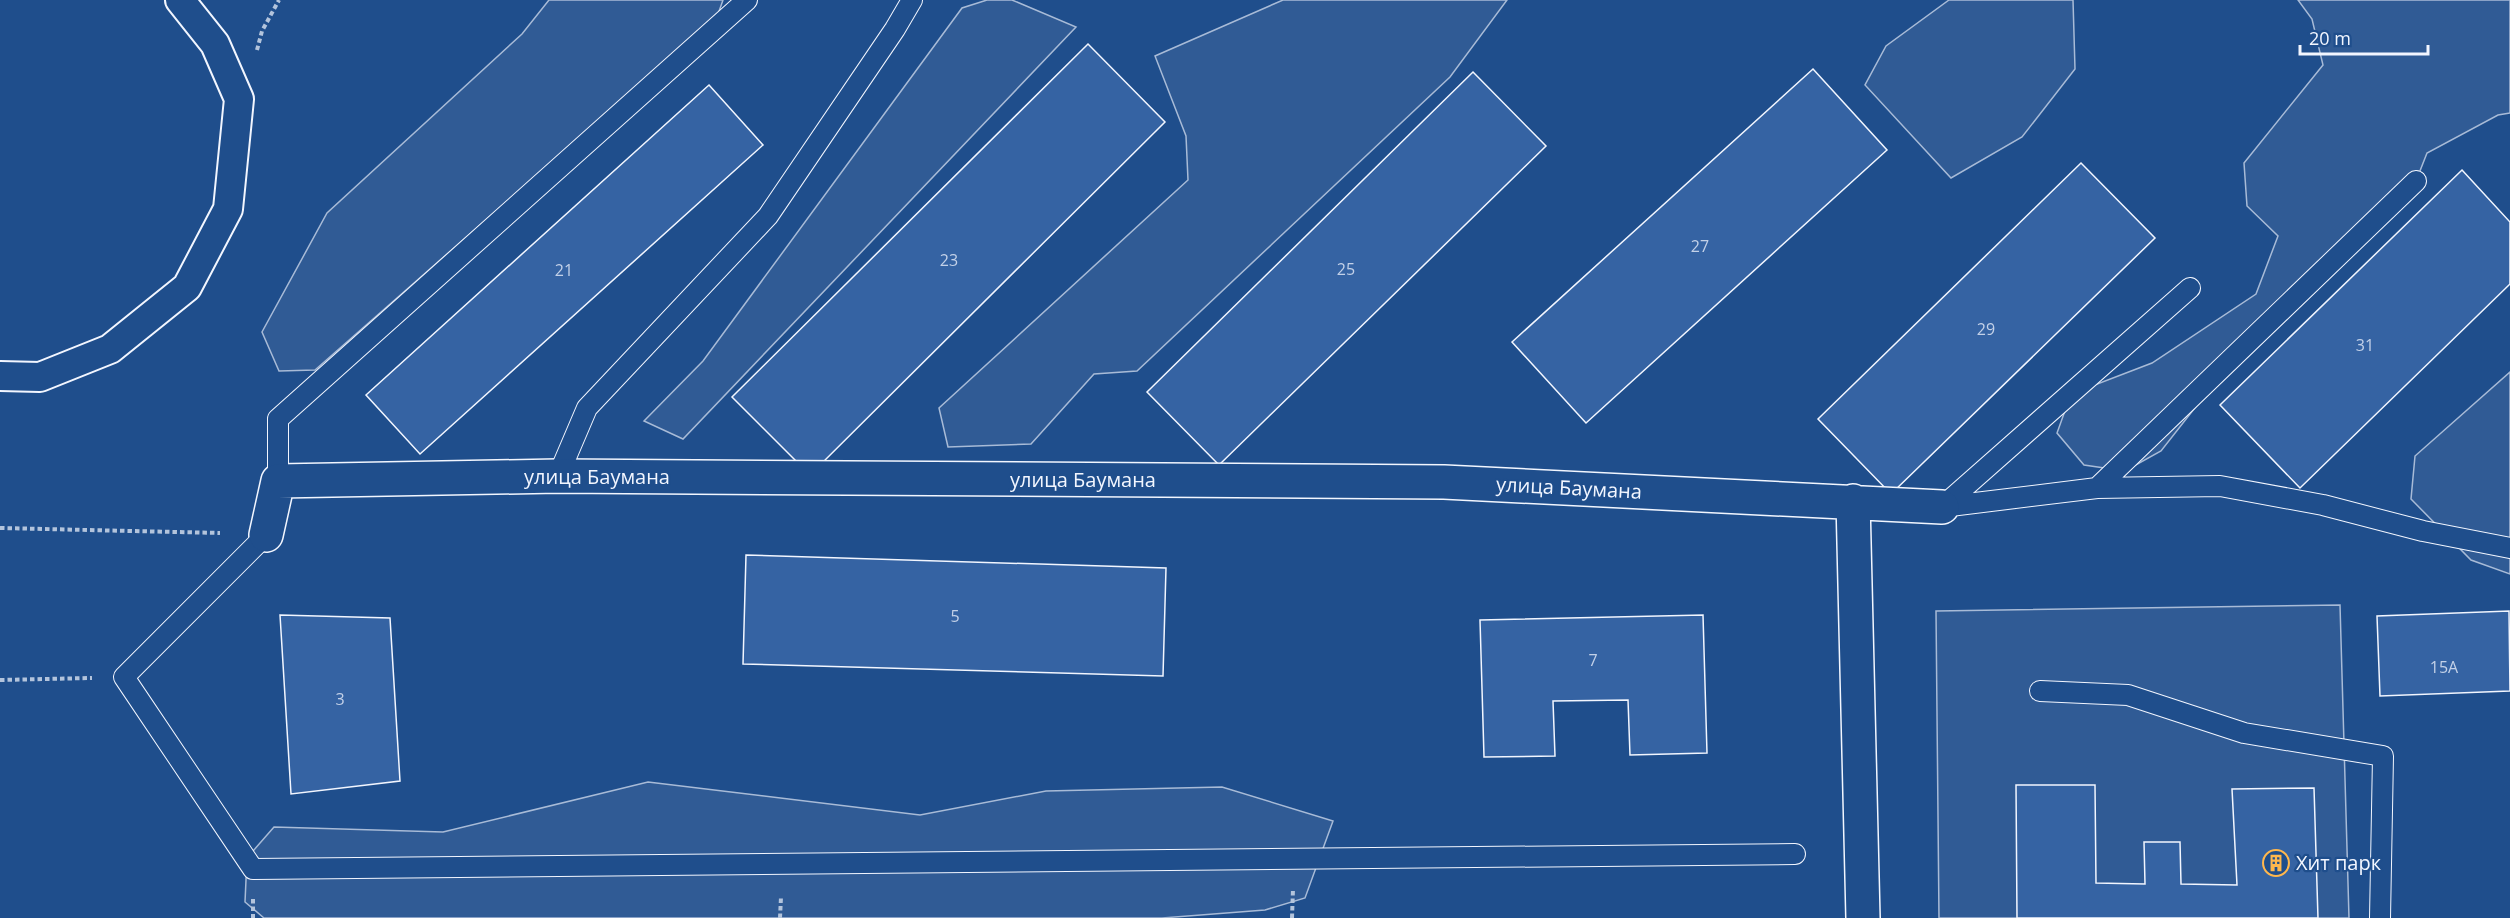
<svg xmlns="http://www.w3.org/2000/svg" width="2510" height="918" font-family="'Open Sans',sans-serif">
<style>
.built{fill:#305b95;stroke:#a8bbd7;stroke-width:1.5}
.building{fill:#3563a3;stroke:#f2f6ff;stroke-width:1.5}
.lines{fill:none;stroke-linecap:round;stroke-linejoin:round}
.service-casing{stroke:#f2f6ff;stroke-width:22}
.pedestrian-casing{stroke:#f2f6ff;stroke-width:32}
.minor-casing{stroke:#f2f6ff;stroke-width:36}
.path{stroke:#b3c4dc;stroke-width:4;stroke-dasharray:4.5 3;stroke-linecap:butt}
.service{stroke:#1f4e8c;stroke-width:20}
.pedestrian{stroke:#1f4e8c;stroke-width:28}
.minor{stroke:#1f4e8c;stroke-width:33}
.labels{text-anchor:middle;stroke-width:4.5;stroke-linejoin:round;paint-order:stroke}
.number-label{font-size:16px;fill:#c3d1e8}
.street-label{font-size:20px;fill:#f2f6ff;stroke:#1f4e8c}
.poi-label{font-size:20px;fill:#f2f6ff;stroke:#1f4e8c;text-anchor:start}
</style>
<rect width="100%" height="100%" fill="#1f4e8c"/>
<path class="built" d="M549,0H723L717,17L315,370L279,371L262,332L327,213L522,34Z
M987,0H1012L1076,27L683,439L644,421L703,361L962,8Z
M1283,0H1507L1450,77L1137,371L1094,374L1031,444L948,447L939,408L1188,180L1186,136L1155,56Z
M1949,0H2073L2075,69L2022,137L1951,178L1865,85L1886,46Z
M2298,0H2510V113L2498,115L2427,153L2416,181L2264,320L2161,451L2125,471L2084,465L2057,433L2071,394L2152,363L2256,294L2278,236L2247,206L2244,163L2323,65L2312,19Z
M2510,372V574L2471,560L2411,499L2415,456Z
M2340,605L2349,918H1939L1936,611Z
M648,782L920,815L1046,791L1222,787L1333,821L1305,898L1265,910L1162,918H264L245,902L247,858L274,827L443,832Z"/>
<path class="building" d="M1088,44L1165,122L810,475L732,397Z
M1813,69L1887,150L1586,423L1512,342Z
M1473,72L1546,146L1219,465L1147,392Z
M709,85L763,145L420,454L366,395Z
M2081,163L2155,238L1891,494L1818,419Z
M2462,170L2510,222V284L2300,488L2220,405Z
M746,555L1166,568L1163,676L743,664Z
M2509,611L2510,691L2380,696L2377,616Z
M280,615L390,618L400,781L291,794Z
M1703,615L1707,753L1630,755L1628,700L1553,701L1555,756L1484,757L1480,620Z
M2016,785H2095L2096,883L2145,884L2144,842H2180L2181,884L2237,885L2232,789L2314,788L2318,918H2017Z"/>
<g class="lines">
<defs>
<path id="service" d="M558,476L587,408L768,216L895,29L912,0
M278,481V419L747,0
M2097,488L2416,181
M1942,507L2097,488L2220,486L2323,505L2423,531L2510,548
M1942,507L2190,288
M266,535L124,677L253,869L1795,854
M2040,691L2128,695L2244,733L2383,756L2380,918"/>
<path id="pedestrian" d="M0,376L40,377L110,349L187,287L228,209L239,99L215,44L180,0"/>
<path id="minor" d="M1853,501L1863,918
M266,535L278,481L558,476L1444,482L1942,507"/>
</defs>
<use href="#service" class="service-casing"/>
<use href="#pedestrian" class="pedestrian-casing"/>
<use href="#minor" class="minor-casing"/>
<path class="path" d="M257,50L262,31L279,0
M0,528L220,533
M0,680L92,678
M253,899V918
M780,918L781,897
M1292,918L1293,889"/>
<use href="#service" class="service"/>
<use href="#pedestrian" class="pedestrian"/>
<use href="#minor" class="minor"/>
</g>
<defs>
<symbol id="building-ring" viewBox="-11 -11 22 22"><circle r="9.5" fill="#1f4e8c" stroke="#ffb74d" stroke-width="1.5"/><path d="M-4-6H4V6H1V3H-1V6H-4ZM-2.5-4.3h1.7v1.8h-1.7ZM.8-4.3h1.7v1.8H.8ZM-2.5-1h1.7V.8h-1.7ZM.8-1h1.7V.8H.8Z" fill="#ffb74d"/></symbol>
</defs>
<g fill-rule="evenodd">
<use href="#building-ring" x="2261" y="848" width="30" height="30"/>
</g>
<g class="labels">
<g class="number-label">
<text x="1700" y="252">27</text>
<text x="949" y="266">23</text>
<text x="1346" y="275">25</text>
<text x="564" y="276">21</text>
<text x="1986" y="335">29</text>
<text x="2365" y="351">31</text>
<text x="955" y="622">5</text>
<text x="1593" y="666">7</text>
<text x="2444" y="673">15А</text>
<text x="340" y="705">3</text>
</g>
<g class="street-label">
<text x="597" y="484">улица Баумана</text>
<text x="1083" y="487">улица Баумана</text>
<text transform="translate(1569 488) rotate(3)" y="7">улица Баумана</text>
</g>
<g class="poi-label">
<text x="2296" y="870">Хит парк</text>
</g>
</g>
<path d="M2300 45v9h128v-9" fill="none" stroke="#f2f6ff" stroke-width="3"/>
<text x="2309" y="45" font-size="18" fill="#f2f6ff" stroke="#1f4e8c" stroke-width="4.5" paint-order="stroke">20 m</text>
</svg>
